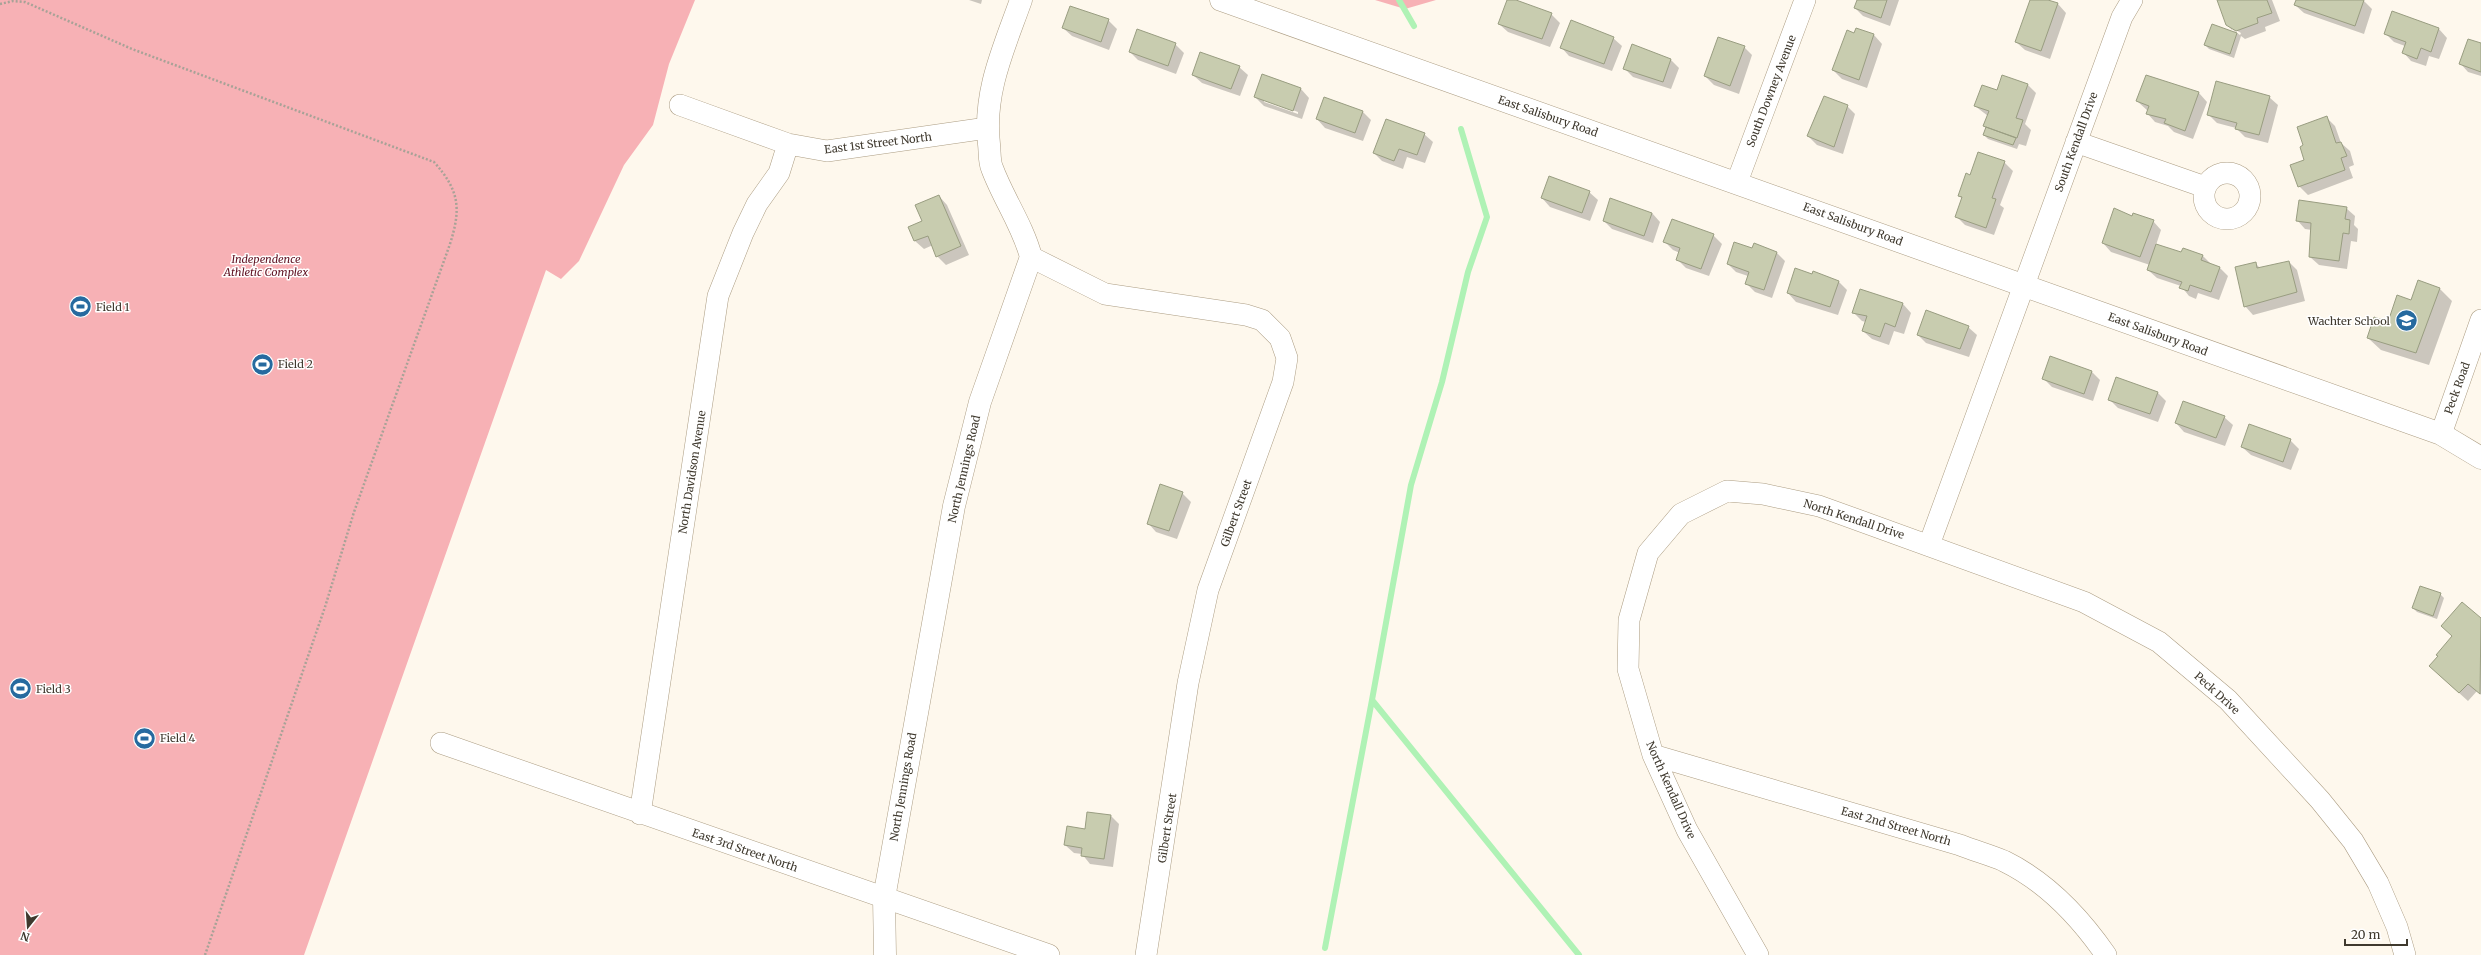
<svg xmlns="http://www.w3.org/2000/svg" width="2481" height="955" font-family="Merriweather,serif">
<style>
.green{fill:#f7b1b5}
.shadow{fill:#0003;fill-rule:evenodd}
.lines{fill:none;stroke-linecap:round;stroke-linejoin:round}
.stream{stroke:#aff2b5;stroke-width:6}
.building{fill:#c8ccaf;stroke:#999d81}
.street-casing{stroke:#ac9d83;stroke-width:22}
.secondary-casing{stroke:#ac9d83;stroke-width:23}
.path{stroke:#a8a297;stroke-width:2.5;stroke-dasharray:2 2;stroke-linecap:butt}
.street{stroke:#fff;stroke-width:21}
.secondary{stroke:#fff;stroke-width:22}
.labels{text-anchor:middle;stroke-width:3;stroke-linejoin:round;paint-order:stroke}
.street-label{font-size:11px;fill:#3f392e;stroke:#fff}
.park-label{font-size:11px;font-style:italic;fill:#601222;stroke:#fff}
.poi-label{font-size:11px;fill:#3f392e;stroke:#fff;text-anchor:start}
</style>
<rect width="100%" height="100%" fill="#fef8ed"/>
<path class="green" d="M0,0H695L669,64L653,125L624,165L579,261L561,279L546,270L304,955H0Z
M1375,0H1436L1405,9Z"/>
<path class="shadow" d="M969,0H982L981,4Z
M1509,0L1551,14L1560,23L1550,47L1508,32L1499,24Z
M1858,0H1899L1890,26L1863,16L1855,8Z
M2031,0H2045L2058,4L2066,13L2050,59L2025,50L2016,42Z
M2218,0H2272L2280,21L2265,27L2266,31L2245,39L2241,36L2234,58L2209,49L2205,45L2236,33L2233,30L2240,35L2241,33L2232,28V30L2227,24Z
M2297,0H2363L2372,9L2364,34L2304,13L2295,5Z
M2393,12L2439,29L2447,38L2439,59L2429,56L2426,66L2411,61L2403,52L2405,46L2394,42L2385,33Z
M1108,20L1117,29L1109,50L1072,36L1063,28Z
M1854,34L1874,35L1882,44L1867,88L1842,79L1833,70Z
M1613,38L1622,46L1612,71L1569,56L1561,47Z
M1175,44L1184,53L1176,74L1138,60L1130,52Z
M2481,44V76L2468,72L2460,63Z
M1744,47L1752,55L1739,94L1714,85L1705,76Z
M1671,60L1679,68L1671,89L1633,77L1625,69Z
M1239,67L1248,75L1240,96L1202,83L1193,75Z
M1263,76L1301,89L1309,98L1302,119L1264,106L1255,97ZM1264,100L1298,112V114L1264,102Z
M2147,76L2199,93L2207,102L2193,139L2174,132L2168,126L2155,122L2147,113L2148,111L2137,101Z
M2028,85L2036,93L2025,124L2031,130L2026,146L2019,144L2017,149L1988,139L1984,135L1988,116L1975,106L1998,92ZM1993,129L2005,133L2004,135L1993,131Z
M2269,97L2278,105L2268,143L2245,137L2236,128L2217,123L2208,114Z
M1847,106L1855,114L1843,154L1817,145L1808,136L1817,111Z
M1362,111L1371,120L1363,141L1325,128L1317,119Z
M2326,117L2335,126L2341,143L2350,151L2354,165L2349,167L2353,178L2308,195L2299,186L2306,160L2304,146Z
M1424,134L1433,142L1425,163L1407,157L1403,169L1382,161L1374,153Z
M2004,162L2013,171L2000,205L2004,208L1994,235L1965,225L1957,217L1963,199L1959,196L1971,176Z
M1589,192L1598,200L1590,221L1550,207L1542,198Z
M939,196L947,205L969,255L946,265L937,256L933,245L924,249L915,241L909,227L923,222Z
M2346,208L2355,216L2354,225L2358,229L2357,242L2351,241L2347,269L2319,265L2310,257L2312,230L2305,229L2297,220Z
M1652,213L1660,222L1653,243L1612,229L1604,221Z
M2127,215L2153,221L2161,230L2156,245L2182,254L2202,255L2211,264L2219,267L2228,276L2219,300L2198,293L2196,299L2189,296L2181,286L2157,278L2148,270L2150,265L2111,252L2103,243Z
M1713,235L1722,244L1709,276L1686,268L1677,259L1680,253L1673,250L1665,242Z
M1752,250L1777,253L1785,261L1772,298L1755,292L1746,283L1748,276L1736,272L1728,264Z
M2289,262L2297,270L2305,301L2253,315L2245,306L2255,263L2261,269Z
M1814,273L1839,282L1847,290L1838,315L1796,302L1788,293Z
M2439,288L2452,301L2429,365L2381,350L2368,338L2388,323L2411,302Z
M1861,290L1903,304L1911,313L1904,334L1894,331L1889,345L1872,339L1863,331L1866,322L1862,321L1853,312Z
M1968,327L1977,335L1969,357L1926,343L1918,335Z
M2051,357L2092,372L2100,380L2093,401L2052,387L2043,378Z
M2157,392L2166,401L2158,422L2118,408L2109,399Z
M2224,417L2233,425L2225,446L2184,432L2176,423Z
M2290,440L2299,449L2291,470L2251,455L2242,447Z
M1182,493L1191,502L1177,539L1156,532L1148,523Z
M2440,594L2444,598L2437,619L2417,612L2413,608Z
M2462,603L2481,620V695L2477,691L2468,701L2439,675L2453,637Z
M1111,816L1119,824L1113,867L1090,864L1082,854L1074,853L1065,845L1085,830Z"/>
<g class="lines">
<path class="stream" d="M1399,0L1414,26
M1461,129L1487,217L1468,272L1442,382L1411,485L1372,700L1579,955
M1325,948L1372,700"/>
</g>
<path class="building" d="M1507,0H1516L1552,13L1542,39L1498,24Z
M1857,0H1887L1881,18L1854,8Z
M2030,0H2048L2058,3L2041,51L2015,42Z
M2217,0H2267L2272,13L2257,18L2258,23L2236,31L2226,25Z
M2296,0H2364L2355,26L2294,5Z
M1070,6L1109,19L1101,42L1062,28Z
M2392,11L2439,28L2431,52L2421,48L2417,59L2402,53L2406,42L2384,34Z
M1571,20L1614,37L1604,64L1560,48Z
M2212,24L2237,33L2230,54L2204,45Z
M1856,28L1874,34L1859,80L1832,70L1847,30L1854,33Z
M1137,29L1176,43L1168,66L1129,52Z
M1718,37L1745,46L1730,86L1704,76Z
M2468,39L2481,43V72L2459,64Z
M1632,44L1671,59L1663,82L1623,69Z
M1200,52L1240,66L1231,89L1192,75Z
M1262,74L1301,88L1293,111L1254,97Z
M2002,75L2028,84L2016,118L2023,120L2017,138L1983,126L1989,111L1974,106L1982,85L1997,90Z
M2146,75L2199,92L2185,131L2164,123L2166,119L2146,114L2149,106L2136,101Z
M2216,81L2270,96L2259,135L2235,129L2237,123L2207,115Z
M1824,96L1848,105L1834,147L1807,136Z
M1324,97L1363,111L1355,133L1316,119Z
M2327,116L2336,143L2341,142L2347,156L2341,158L2345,170L2298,187L2290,165L2304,160L2300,147L2303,145L2297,127Z
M1386,119L1425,133L1417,155L1399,149L1394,161L1373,153Z
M1986,127L2016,138L2013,145L1983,135Z
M1978,152L2005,161L1992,198L1996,199L1986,228L1955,217L1962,197L1958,196L1966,173L1970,175Z
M1549,176L1590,191L1582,213L1541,198Z
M939,195L961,246L936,257L928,236L914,241L908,227L922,221L915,205Z
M1610,198L1652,213L1644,236L1603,221Z
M2299,200L2347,207L2345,219L2350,220L2349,234L2343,233L2339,261L2309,257L2311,223L2296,221Z
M2114,208L2132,216L2133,213L2154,220L2140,257L2102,243Z
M1672,219L1714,234L1701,269L1676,260L1680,248L1663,242Z
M1734,242L1752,248L1754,243L1777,252L1764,290L1745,284L1749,272L1727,264Z
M2156,244L2181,252L2183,248L2203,255L2201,260L2220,267L2211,292L2190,285L2188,291L2179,288L2182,282L2147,270Z
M2289,261L2297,292L2244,307L2235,267L2256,262L2257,268Z
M1795,268L1812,274L1813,271L1839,281L1830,307L1787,293Z
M2418,280L2440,288L2416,353L2367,338L2374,317L2388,322L2397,295L2411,300Z
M1860,289L1903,303L1895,327L1885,323L1880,337L1862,331L1867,316L1852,313Z
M1926,310L1969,326L1960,349L1917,335Z
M2050,356L2092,371L2084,394L2042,379Z
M2116,377L2158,392L2150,414L2108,400Z
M2183,401L2225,416L2216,438L2175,423Z
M2249,424L2291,439L2283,462L2241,447Z
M1160,484L1183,492L1169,531L1147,524Z
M2420,586L2441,593L2433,616L2412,608Z
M2462,602L2481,618L2480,694L2468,684L2459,693L2429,666L2438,656L2436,655L2452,636L2441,626Z
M1087,812L1111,815L1104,859L1081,856L1082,848L1064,845L1067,826L1085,829Z"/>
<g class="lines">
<defs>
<path id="street" d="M680,105L788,144L827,151L987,128
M2076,142L2205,187
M2204 196a23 23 0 1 1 46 0a23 23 0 1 1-46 0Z
M1737,182L1805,0
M1031,257L1105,294L1246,315L1262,320L1280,338L1287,358L1283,382L1208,590L1188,683L1146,955
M2441,434L2481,320
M1929,545L2122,17L2132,0
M441,743L1049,955
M1653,755L1960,845C1975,851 1990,855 2004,861C2047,882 2079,916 2106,955
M640,814L718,296L743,233L757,204L779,173L788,144
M1758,955L1687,830L1653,755L1628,669L1629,620L1648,553L1681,514L1727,491L1763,494L1819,506L2084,602L2159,642L2228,700L2320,800L2353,841L2378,883L2397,927L2405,955"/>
<path id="secondary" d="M1221,0L2441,434L2481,458
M885,955L884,898L954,506L980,402L1031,257C1023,226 1003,198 992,168C989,161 990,152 989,144C983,92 1004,48 1021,0"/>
</defs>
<use href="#street" class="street-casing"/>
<use href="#secondary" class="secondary-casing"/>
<path class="path" d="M0,4L13,1L25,2L132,49L434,162C460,191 461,209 450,244L354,512L325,607L205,955"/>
<use href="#street" class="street"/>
<use href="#secondary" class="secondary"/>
</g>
<defs>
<symbol id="stadium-disc" viewBox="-11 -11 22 22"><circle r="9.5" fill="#266a9f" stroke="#fff"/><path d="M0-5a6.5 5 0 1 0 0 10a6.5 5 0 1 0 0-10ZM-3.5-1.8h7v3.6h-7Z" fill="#fff"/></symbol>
<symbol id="school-disc" viewBox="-11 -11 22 22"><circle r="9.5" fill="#266a9f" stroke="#fff"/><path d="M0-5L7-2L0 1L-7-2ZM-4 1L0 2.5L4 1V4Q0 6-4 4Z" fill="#fff"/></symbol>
</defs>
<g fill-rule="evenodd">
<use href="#stadium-disc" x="68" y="294" width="25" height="25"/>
<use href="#school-disc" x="2394" y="308" width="25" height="25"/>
<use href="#stadium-disc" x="250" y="352" width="25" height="25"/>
<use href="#stadium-disc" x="8" y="676" width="25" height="25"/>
<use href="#stadium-disc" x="132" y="726" width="25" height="25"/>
</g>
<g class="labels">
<g class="street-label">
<text transform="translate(1771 91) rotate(-69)" y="4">South Downey Avenue</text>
<text transform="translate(1548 116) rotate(19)" y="4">East Salisbury Road</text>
<text transform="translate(2076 142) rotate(-70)" y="4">South Kendall Drive</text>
<text transform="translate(878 143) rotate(-7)" y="4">East 1st Street North</text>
<text transform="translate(1853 224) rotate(20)" y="4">East Salisbury Road</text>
<text transform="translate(2158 334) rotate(20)" y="4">East Salisbury Road</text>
<text transform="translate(2457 388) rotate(-70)" y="4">Peck Road</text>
<text transform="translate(964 469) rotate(-77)" y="4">North Jennings Road</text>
<text transform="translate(692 472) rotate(-81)" y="4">North Davidson Avenue</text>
<text transform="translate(1236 513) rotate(-70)" y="4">Gilbert Street</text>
<text transform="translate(1854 519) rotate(18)" y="4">North Kendall Drive</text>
<text transform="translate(2217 693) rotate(42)" y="4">Peck Drive</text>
<text transform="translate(903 787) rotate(-80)" y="4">North Jennings Road</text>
<text transform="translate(1671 790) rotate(66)" y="4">North Kendall Drive</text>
<text transform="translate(1896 826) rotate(16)" y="4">East 2nd Street North</text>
<text transform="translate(1167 828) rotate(-81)" y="4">Gilbert Street</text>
<text transform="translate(745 850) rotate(19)" y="4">East 3rd Street North</text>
</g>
<g class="park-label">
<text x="266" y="263">Independence<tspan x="266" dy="13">Athletic Complex</tspan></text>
</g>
<g class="poi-label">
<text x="96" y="311">Field 1</text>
<text x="2390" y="325" text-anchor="end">Wachter School</text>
<text x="278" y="368">Field 2</text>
<text x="36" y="693">Field 3</text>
<text x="160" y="742">Field 4</text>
</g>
</g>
<g transform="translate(28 927) rotate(197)" stroke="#ffffff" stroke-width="3" paint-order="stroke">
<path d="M0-3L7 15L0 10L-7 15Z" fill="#3f392e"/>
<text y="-6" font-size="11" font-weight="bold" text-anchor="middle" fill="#3f392e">N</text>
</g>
<path d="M2345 939v6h62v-6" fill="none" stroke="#3f392e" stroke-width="2"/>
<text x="2351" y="939" font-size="12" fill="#3f392e" stroke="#ffffff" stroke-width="3" paint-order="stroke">20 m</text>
</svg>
